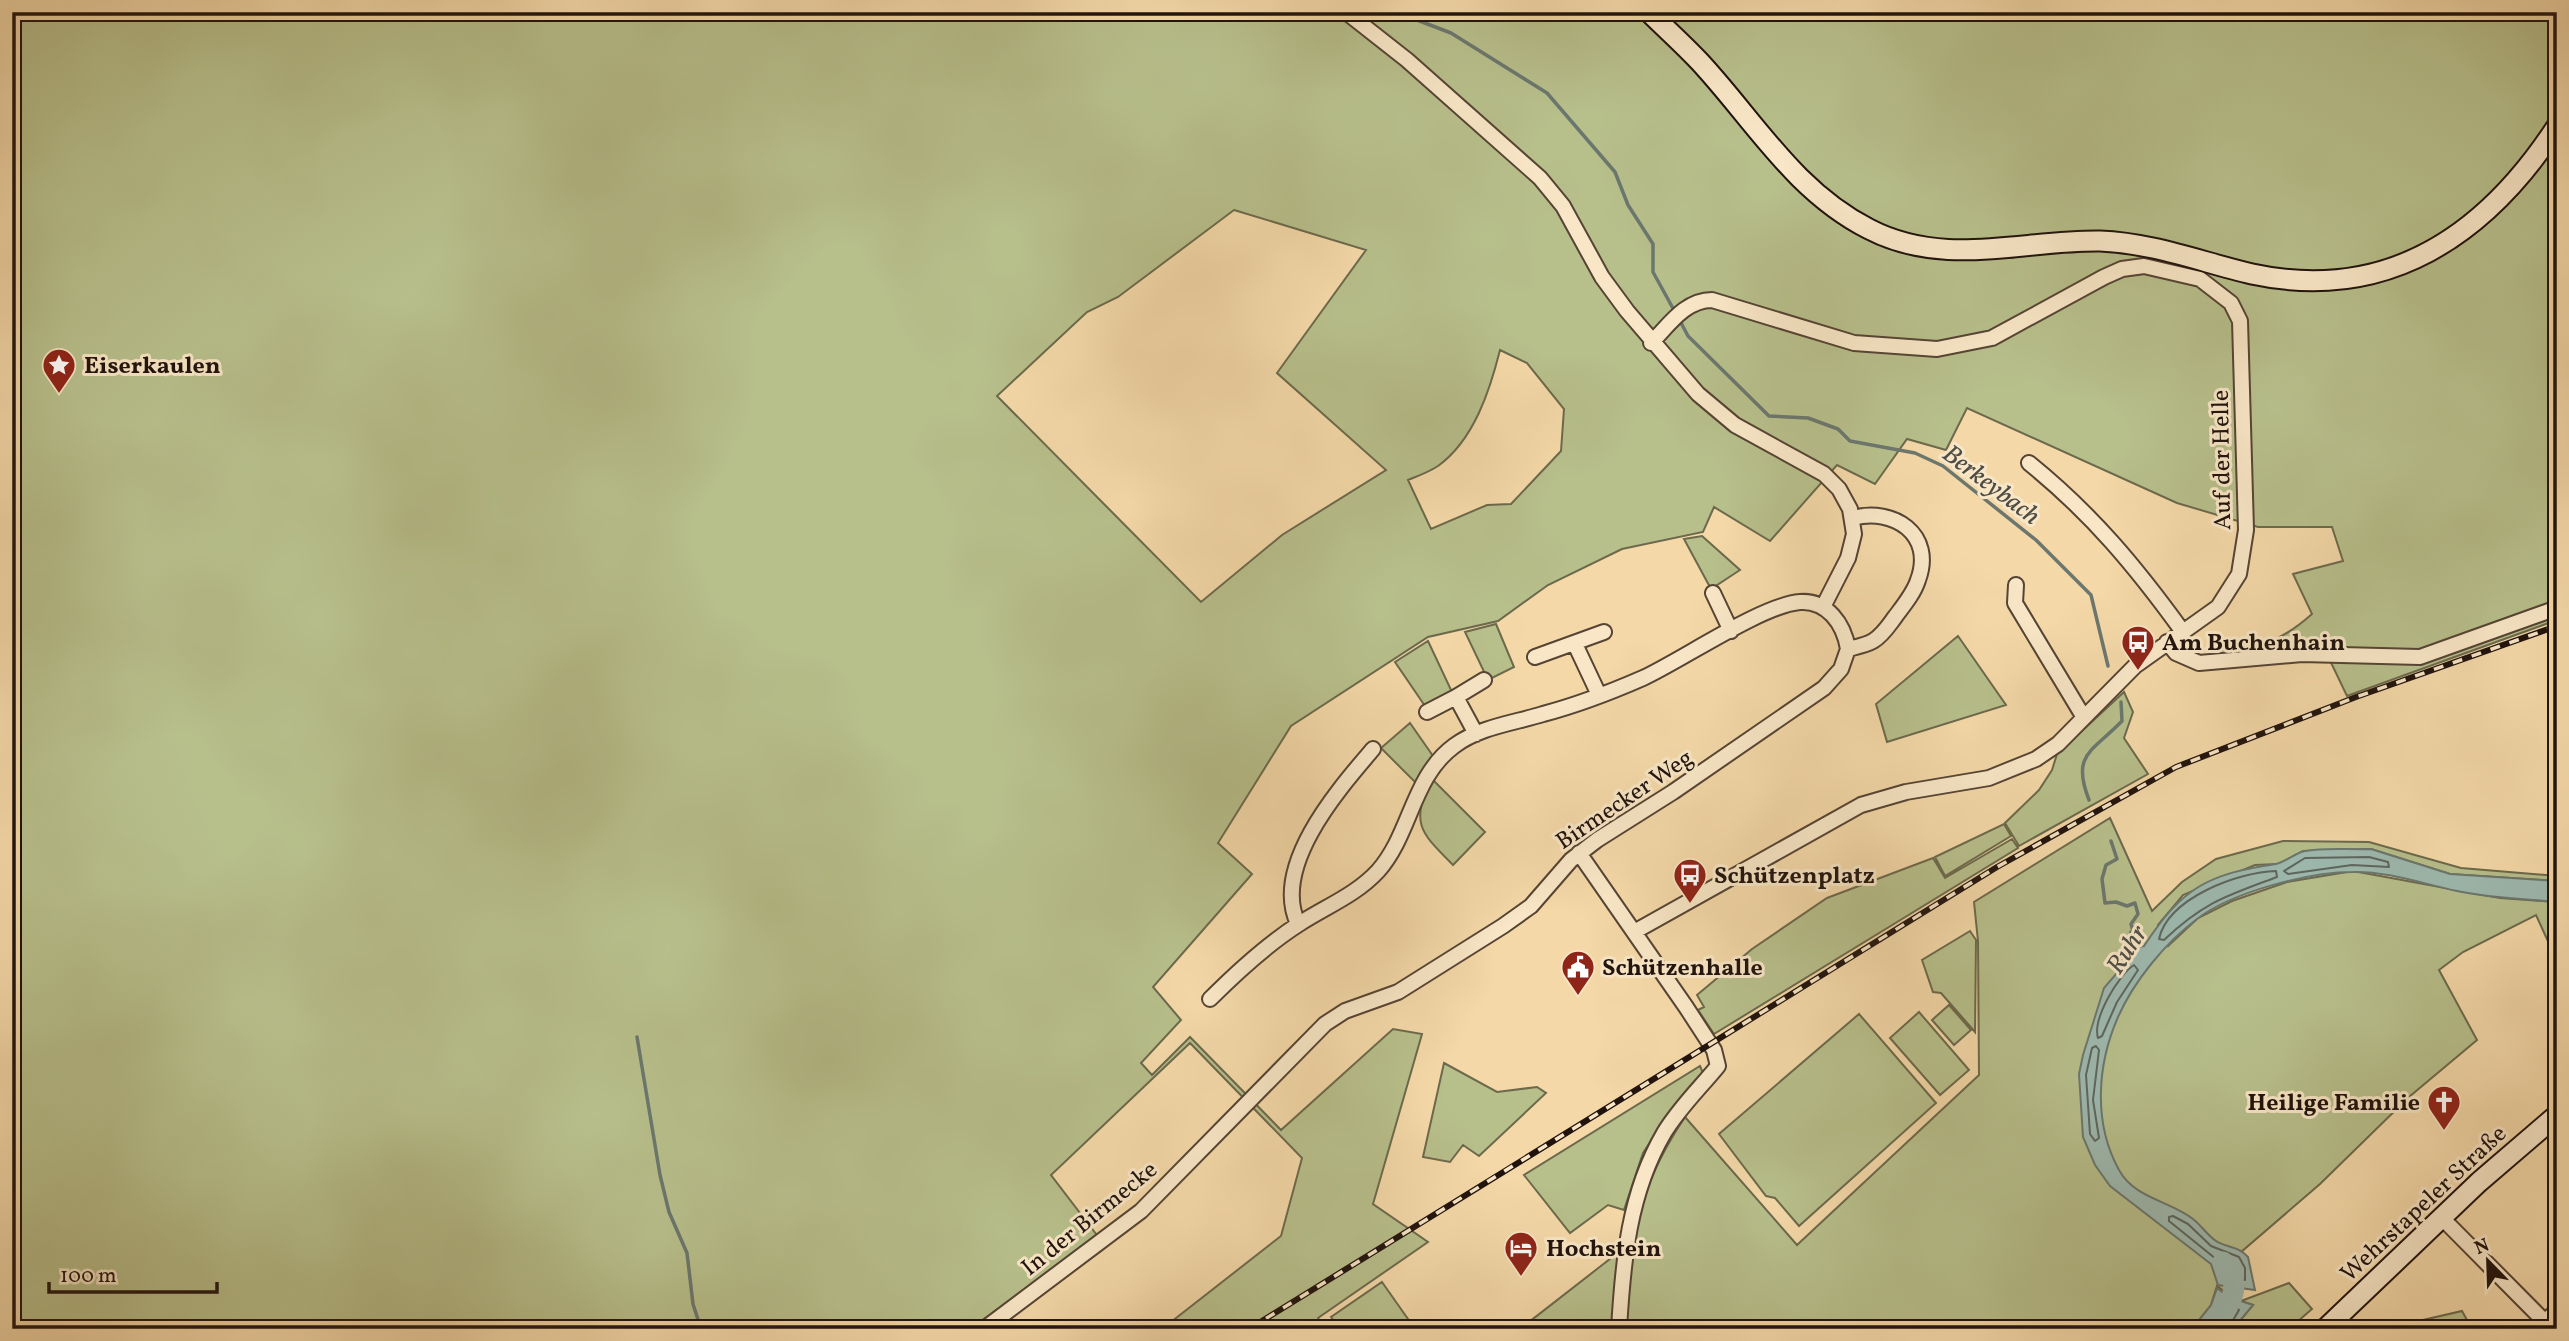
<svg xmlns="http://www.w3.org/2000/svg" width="2569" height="1341" font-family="Vollkorn,serif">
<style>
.green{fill:#b7bf8b;stroke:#6c694c;stroke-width:2;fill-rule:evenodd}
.water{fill:#9db9af;stroke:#6b776e;stroke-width:2}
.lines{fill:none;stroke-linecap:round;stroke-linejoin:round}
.shore{stroke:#5e665e;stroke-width:2}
.stream{stroke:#6b776e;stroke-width:3.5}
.river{stroke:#9db9af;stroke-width:21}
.street-casing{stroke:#554434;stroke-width:18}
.secondary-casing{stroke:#20130d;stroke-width:23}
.street{stroke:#f8e6c6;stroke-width:14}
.secondary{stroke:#f8e6c6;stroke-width:19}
.rail-casing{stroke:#20130d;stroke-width:6}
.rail{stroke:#f8e6c6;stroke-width:3.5;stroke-dasharray:10;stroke-linecap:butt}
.labels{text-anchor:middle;stroke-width:6;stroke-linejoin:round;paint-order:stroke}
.poi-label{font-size:24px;font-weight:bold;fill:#20130d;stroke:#f8e6c6;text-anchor:start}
.street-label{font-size:24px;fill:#20130d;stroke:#f8e6c6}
.water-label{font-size:26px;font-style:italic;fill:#4c4d46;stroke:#f8e6c6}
</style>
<rect width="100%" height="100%" fill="#f4d8a8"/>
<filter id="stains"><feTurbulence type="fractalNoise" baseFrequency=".00286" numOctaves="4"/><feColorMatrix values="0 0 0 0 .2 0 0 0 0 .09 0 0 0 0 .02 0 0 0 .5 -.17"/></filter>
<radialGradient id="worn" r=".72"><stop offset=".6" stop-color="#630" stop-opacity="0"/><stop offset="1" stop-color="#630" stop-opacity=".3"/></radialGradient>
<path class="green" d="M12,12H1640L1694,64L1719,93L1727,86L1703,55L1657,12H2557V606L2424,654L2355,652L2354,657L2421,661L2557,610V620L2347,696L2324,648L2286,646L2217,657V649C2255,653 2284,639 2312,614L2293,574L2343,561L2332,527H2258L2177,503L1967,408L1946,450L1907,439L1875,484L1837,465L1770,541L1714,507L1703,532L1622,549L1548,585L1498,621L1428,637L1291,726L1218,843L1252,874L1153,987L1181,1020L1141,1063L1152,1075L1190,1037L1281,1130L1393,1029L1422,1034L1373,1204L1428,1242L1318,1318L1325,1329H1162L1281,1236L1302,1158L1190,1043L1051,1175L1106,1247L996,1329H12ZM1234,210L1366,250L1277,373L1386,470L1282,535L1201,602L997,396L1087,312L1118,297ZM2127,242L2131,248H2060L2011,258H1974V246ZM1500,350L1527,363L1564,409L1561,451L1511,504L1487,505L1431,529L1408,480C1418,476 1429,472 1438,466C1474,440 1490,390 1500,350Z
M1702,536L1740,570L1711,589L1684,539Z
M1496,624L1514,667L1488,680L1465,632Z
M1958,636L2006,705L1887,742L1876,704Z
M1428,641L1452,692L1425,706L1395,662Z
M2124,692L2133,712L2124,738L2148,774L2019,846L2005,823L2039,790L2052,770L2057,754Z
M1410,723L1433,756L1416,783L1381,748Z
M1431,778L1485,832L1453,865C1419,831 1411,824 1431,778Z
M2110,818L2152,911L2182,882L2216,859L2283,841L2369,842L2461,868L2557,876V881L2450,874L2371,849L2303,851L2278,864L2255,865L2183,895L2158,925L2168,946L2198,918L2232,901L2287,882L2353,871L2500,898L2557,902V961L2536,915L2463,952L2439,970L2477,1040L2409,1097L2320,1184L2226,1265L2229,1295L2217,1286L2211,1305L2192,1329H1520L1633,1241C1643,1192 1657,1159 1685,1117L1797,1245L1979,1075L1978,941L1974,902Z
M2004,824L2011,836L1945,876L1935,857Z
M2012,839L2018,848L1714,1034L1698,1010L1704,1007L1697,995L1752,949L1827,898L1933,858L1945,878Z
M1970,931L1976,940L1975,1032L1941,993L1933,992L1922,960Z
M1949,1005L1971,1030L1954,1045L1932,1020Z
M1919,1012L1969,1070L1940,1095L1890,1038Z
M1859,1014L1936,1103L1799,1226L1775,1198L1766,1196L1719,1134Z
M1444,1063L1497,1092L1537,1087L1546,1093L1479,1156L1463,1145L1450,1162L1423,1157Z
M1700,1066L1703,1073L1675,1105L1643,1153L1624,1210L1608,1205L1570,1233L1524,1175Z
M1382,1282L1415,1329H1340L1331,1317Z
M2289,1283L2312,1309L2289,1329H2233L2253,1305L2241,1301Z
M2462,1311L2472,1329H2414L2423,1320Z"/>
<path class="water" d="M2371,849L2450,874L2557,881V902C2523,899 2490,898 2457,891C2423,884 2387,871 2353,872C2309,872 2232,892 2197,919C2165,943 2134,981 2118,1017C2097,1065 2093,1123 2119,1170C2134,1198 2170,1201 2193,1219C2201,1225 2207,1235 2216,1241C2227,1248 2239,1246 2248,1257L2255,1290L2218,1285L2211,1264L2110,1186L2095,1165L2083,1137L2079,1074L2083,1055L2104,988L2117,973L2122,958L2126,962L2130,960V932L2136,927L2137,947L2144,946C2182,888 2207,874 2276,864C2286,862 2295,853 2305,851C2326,847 2350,850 2371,849Z
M2217,1288L2229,1297L2253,1305L2233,1329H2192L2211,1305Z"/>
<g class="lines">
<path class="shore" d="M2369,857L2388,862L2389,867L2352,865L2288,874L2284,871L2305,858Z
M2276,871L2277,877C2226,896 2204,902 2164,940L2159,939C2168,898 2238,872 2276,871Z
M2134,965L2138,970L2117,1002L2102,1036L2098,1038C2092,1019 2119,974 2134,965Z
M2096,1046L2099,1050L2093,1100L2099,1138L2095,1141L2090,1134L2086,1075L2092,1048Z
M2173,1216L2188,1224L2211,1246L2239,1257L2245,1268V1280L2223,1278L2216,1259L2169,1221V1217Z
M2201,1329L2222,1302L2239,1310L2228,1329"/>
<path class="stream" d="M1396,12L1451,33L1547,93L1615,172L1628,205L1653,244V272L1675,312
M1679,319L1688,336L1769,416L1808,418L1838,429L1850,441L1915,453L1943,466L2036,540L2091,595L2108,666
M2089,800C2071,754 2092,752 2122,721L2121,702
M2111,841L2117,859L2106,865L2102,879L2105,903L2116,902L2127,906L2135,903L2138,914L2131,924L2133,931
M637,1037L660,1175L669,1212L687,1253L693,1304L701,1329"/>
<path class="river" d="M2211,1329C2228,1307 2246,1287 2223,1262"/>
<defs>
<path id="street" d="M1346,12L1407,60L1540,178L1563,206L1602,277L1627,311L1698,394L1735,425L1824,474L1839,489L1850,509L1854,534L1848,558L1823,607
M2029,463C2092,514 2136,567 2183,632
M2016,585L2015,603L2083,716
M1713,593L1731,631
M2167,642L2176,653L2199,663L2302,654L2420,657L2557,608
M1575,644L1599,695
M1535,657L1604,632
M1456,697L1484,680
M1427,712L1456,697L1476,734
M1579,853L1686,1007L1714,1050L1718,1066C1700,1088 1679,1108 1664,1133C1629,1193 1623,1260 1619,1329
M1298,924C1271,866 1338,790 1373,749
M1634,932L1861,805L1906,792L1989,778L2036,759L2058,744L2135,666L2218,607L2239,574L2246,530L2240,321L2231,303L2200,279L2144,266L2122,269L2104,277L1992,338L1937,349L1854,343L1712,300C1685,300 1669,325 1651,343
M1210,999C1237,972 1266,945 1299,924C1325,907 1356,895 1378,871C1411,834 1412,777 1454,746C1479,727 1514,723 1543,714C1577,705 1611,692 1643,678C1682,660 1762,605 1800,602C1827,600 1844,624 1848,649
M2442,1218L2552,1329
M2544,1322L2557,1311
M984,1329L1141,1211L1325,1024L1345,1011L1398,992L1503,926L1531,906L1571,860L1597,840L1673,792L1824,688L1841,669L1848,649C1856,647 1866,645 1873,641C1883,635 1889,625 1895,617C1904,605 1914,593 1918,580C1935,534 1893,507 1853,518"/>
<path id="secondary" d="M1649,12C1665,28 1683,44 1699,61C1754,120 1794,191 1869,229C1944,268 2021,240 2100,241C2153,243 2201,262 2252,274C2387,303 2486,235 2557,126
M2325,1329L2479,1182L2557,1115"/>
</defs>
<use href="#street" class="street-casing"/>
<use href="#secondary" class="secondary-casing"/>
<use href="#street" class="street"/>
<use href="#secondary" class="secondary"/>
<defs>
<path id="rail" d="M1249,1329L1997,867L2176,767L2356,697L2557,626"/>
</defs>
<use href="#rail" class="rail-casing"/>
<use href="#rail" class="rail"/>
</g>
<defs>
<symbol id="sight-pin" viewBox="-11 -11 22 30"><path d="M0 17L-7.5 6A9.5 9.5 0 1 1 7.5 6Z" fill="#8f2418" stroke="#f8e6c6"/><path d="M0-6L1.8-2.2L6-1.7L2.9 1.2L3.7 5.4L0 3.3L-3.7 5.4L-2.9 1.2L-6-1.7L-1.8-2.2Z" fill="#fff"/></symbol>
<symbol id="bus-pin" viewBox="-11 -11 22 30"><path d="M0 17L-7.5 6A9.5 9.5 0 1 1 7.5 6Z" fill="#8f2418" stroke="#f8e6c6"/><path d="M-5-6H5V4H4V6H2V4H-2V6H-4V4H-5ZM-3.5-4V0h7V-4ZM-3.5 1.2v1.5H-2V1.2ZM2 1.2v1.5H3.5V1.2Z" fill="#fff"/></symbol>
<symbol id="civic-pin" viewBox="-11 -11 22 30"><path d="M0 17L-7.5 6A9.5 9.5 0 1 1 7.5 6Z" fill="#8f2418" stroke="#f8e6c6"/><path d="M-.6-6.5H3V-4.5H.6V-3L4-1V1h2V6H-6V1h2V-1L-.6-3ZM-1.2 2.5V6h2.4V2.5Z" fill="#fff"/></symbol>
<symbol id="church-pin" viewBox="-11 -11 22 30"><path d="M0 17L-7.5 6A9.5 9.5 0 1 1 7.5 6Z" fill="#8f2418" stroke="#f8e6c6"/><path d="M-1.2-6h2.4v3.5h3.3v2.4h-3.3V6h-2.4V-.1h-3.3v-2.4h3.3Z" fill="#fff"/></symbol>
<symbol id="hotel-pin" viewBox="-11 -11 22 30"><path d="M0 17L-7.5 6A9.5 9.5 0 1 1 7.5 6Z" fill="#8f2418" stroke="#f8e6c6"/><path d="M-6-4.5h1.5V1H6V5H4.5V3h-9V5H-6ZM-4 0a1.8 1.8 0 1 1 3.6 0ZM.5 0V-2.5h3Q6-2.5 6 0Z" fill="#fff"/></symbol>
</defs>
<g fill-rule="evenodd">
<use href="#sight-pin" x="40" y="346" width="38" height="52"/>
<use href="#bus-pin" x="2119" y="623" width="38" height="52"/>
<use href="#bus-pin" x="1671" y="856" width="38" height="52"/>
<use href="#civic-pin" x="1559" y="948" width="38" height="52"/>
<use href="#church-pin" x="2425" y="1083" width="38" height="52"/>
<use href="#hotel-pin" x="1502" y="1229" width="38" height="52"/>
</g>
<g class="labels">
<g class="poi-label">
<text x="84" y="373">Eiserkaulen</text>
<text x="2162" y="650">Am Buchenhain</text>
<text x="1714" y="883">Schützenplatz</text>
<text x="1602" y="975">Schützenhalle</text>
<text x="2420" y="1110" text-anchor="end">Heilige Familie</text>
<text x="1546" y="1256">Hochstein</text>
</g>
<g class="street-label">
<text transform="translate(2221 460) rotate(-91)" y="8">Auf der Helle</text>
<text transform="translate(1624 799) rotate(-34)" y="8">Birmecker Weg</text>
<text transform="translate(2423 1203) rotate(-43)" y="8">Wehrstapeler Straße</text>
<text transform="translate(1089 1218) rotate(-39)" y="8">In der Birmecke</text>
</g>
<g class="water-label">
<text transform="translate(1992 484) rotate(37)" y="9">Berkeybach</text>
<text transform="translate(2126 949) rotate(-57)" y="9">Ruhr</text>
</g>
</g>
<rect width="2569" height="1341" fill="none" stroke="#f4d8a8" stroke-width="42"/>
<rect x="14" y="14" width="2541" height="1313" fill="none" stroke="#20130d" stroke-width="3.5"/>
<rect x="21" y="21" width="2527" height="1299" fill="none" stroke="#20130d" stroke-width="2"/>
<g transform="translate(2488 1261) rotate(337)" stroke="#f8e6c6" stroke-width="5" paint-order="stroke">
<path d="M0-5L12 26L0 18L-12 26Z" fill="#20130d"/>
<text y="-10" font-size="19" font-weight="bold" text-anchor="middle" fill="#20130d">N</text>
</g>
<path d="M49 1282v10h168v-10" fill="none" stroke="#20130d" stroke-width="3.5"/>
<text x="60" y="1282" font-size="21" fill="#20130d" stroke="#f8e6c6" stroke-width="5" paint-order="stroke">100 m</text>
<rect width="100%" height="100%" filter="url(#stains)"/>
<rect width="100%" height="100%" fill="url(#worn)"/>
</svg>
